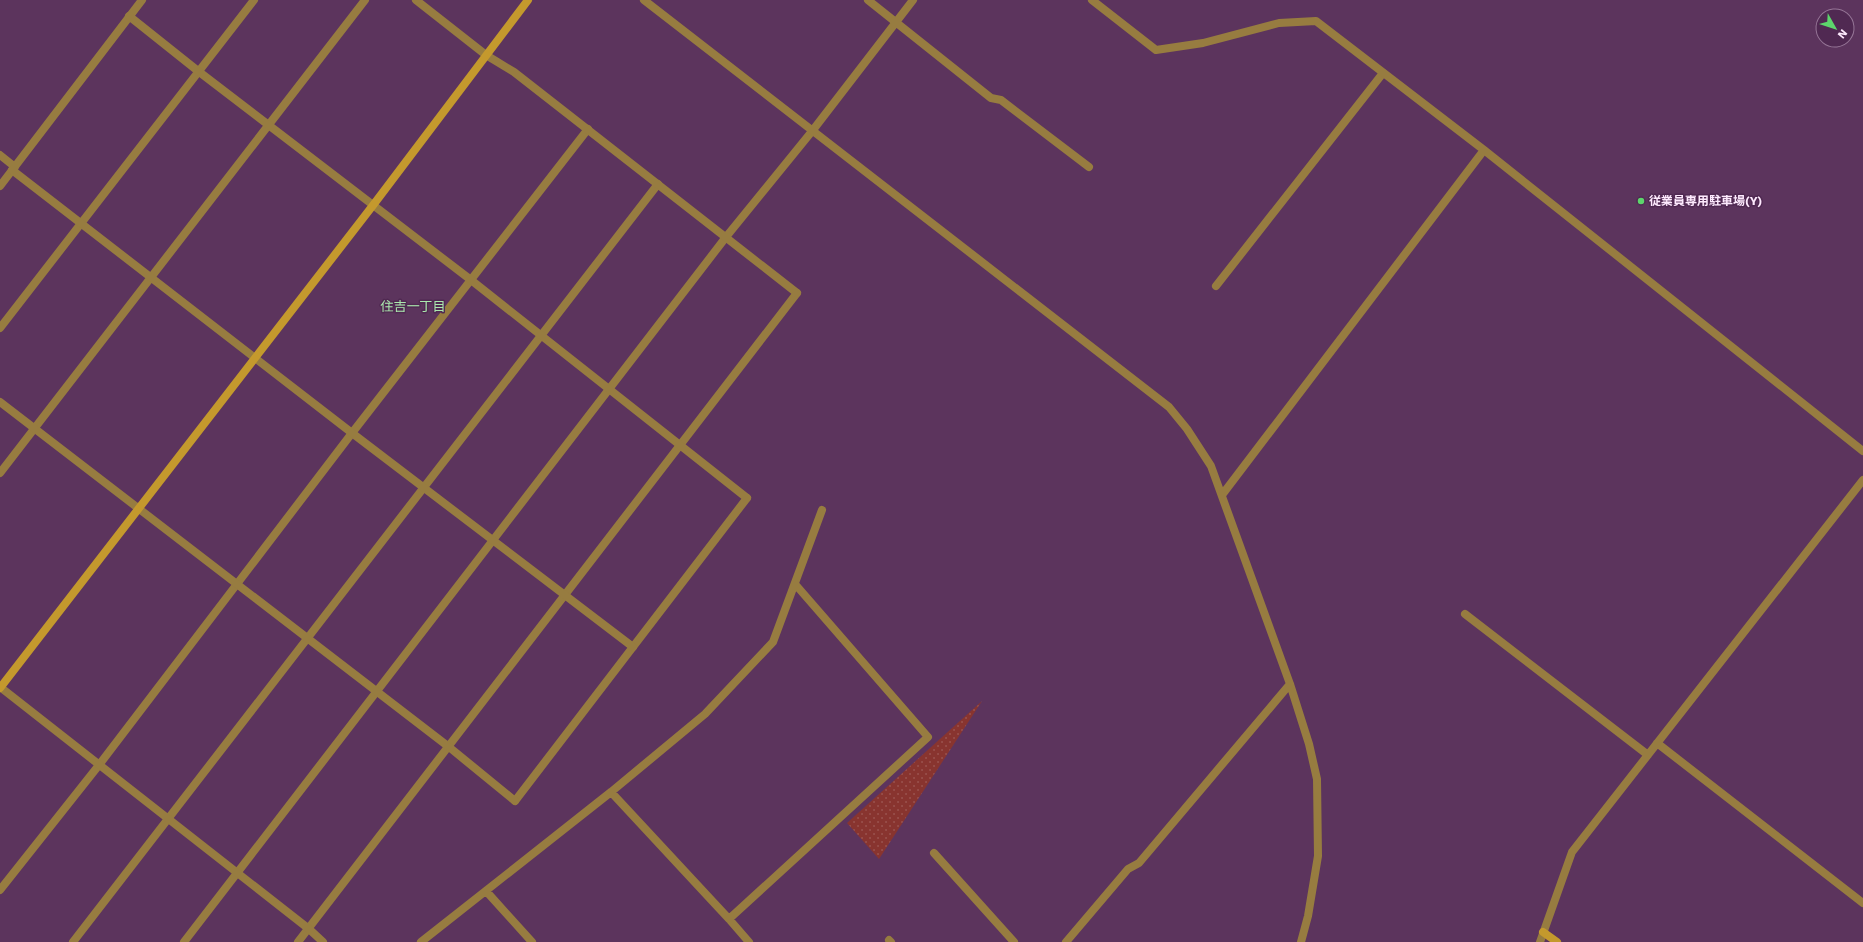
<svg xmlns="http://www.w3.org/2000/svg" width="1863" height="942" font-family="'Work Sans','Noto Sans JP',sans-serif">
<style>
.park{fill:url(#park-dots)}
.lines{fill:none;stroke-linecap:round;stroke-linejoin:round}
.lane{stroke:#977c40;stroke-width:8}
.street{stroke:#977c40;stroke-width:8}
.secondary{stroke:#c4992d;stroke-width:8}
.poi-dot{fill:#5dd56c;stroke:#502952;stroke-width:1.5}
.labels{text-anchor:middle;stroke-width:3;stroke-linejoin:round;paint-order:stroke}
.poi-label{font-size:12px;font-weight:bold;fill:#feeafe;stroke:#502952;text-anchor:start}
.neighbourhood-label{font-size:13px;fill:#abe8ae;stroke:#502952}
</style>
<defs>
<pattern id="park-dots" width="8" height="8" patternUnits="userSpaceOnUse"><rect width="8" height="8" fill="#88342f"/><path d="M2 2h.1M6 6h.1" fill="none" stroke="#9a524e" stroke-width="1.8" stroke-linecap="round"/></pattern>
</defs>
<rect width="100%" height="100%" fill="#5c345d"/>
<path class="park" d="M982,701L879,859L847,823Z"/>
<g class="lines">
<path class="lane" d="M0,155L15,167
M0,186L142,0
M1216,286L1383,73
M0,328L254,0
M0,473L365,0
M515,801L747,498
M0,890L99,765L352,433L588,129
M73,942L658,184
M184,942L726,237
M298,942L797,293"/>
<path class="street" d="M416,0L486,55L514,72L797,293
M644,0L1169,407L1187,429L1211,466L1290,684L1309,744L1317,779L1318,856L1308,916L1301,942
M868,0L991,98L1001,100L1089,167
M1092,0L1156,50L1203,43L1279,23L1316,21L1484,150L1863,451
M129,16L198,71L471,280L747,498
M12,170L352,433L633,647
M726,237L813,130L913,0
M0,402L449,747L515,801
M1222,495L1484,150
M1465,614L1648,755
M0,687L309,929L323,942
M1657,743L1863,903
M611,792L729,919L928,737L795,584
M934,853L1014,942
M486,891L532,942
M729,919L749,942
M889,940L891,942
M421,942L611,792L705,714L773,642L822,510
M1066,942L1128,869L1139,863L1290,684
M1540,942L1572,852L1863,480"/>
<path class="secondary" d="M0,688L374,204L528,0
M1543,932L1557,942"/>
</g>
<circle class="poi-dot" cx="1641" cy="201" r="4"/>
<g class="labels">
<g class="poi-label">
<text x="1649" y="205">従業員専用駐車場(Y)</text>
</g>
<g class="neighbourhood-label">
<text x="413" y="311">住吉一丁目</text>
</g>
</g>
<g transform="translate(1835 28) rotate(129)"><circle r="19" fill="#502952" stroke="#967697"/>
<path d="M0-3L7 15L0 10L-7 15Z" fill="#5dd56c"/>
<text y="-6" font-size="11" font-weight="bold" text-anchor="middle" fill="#feeafe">N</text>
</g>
</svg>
